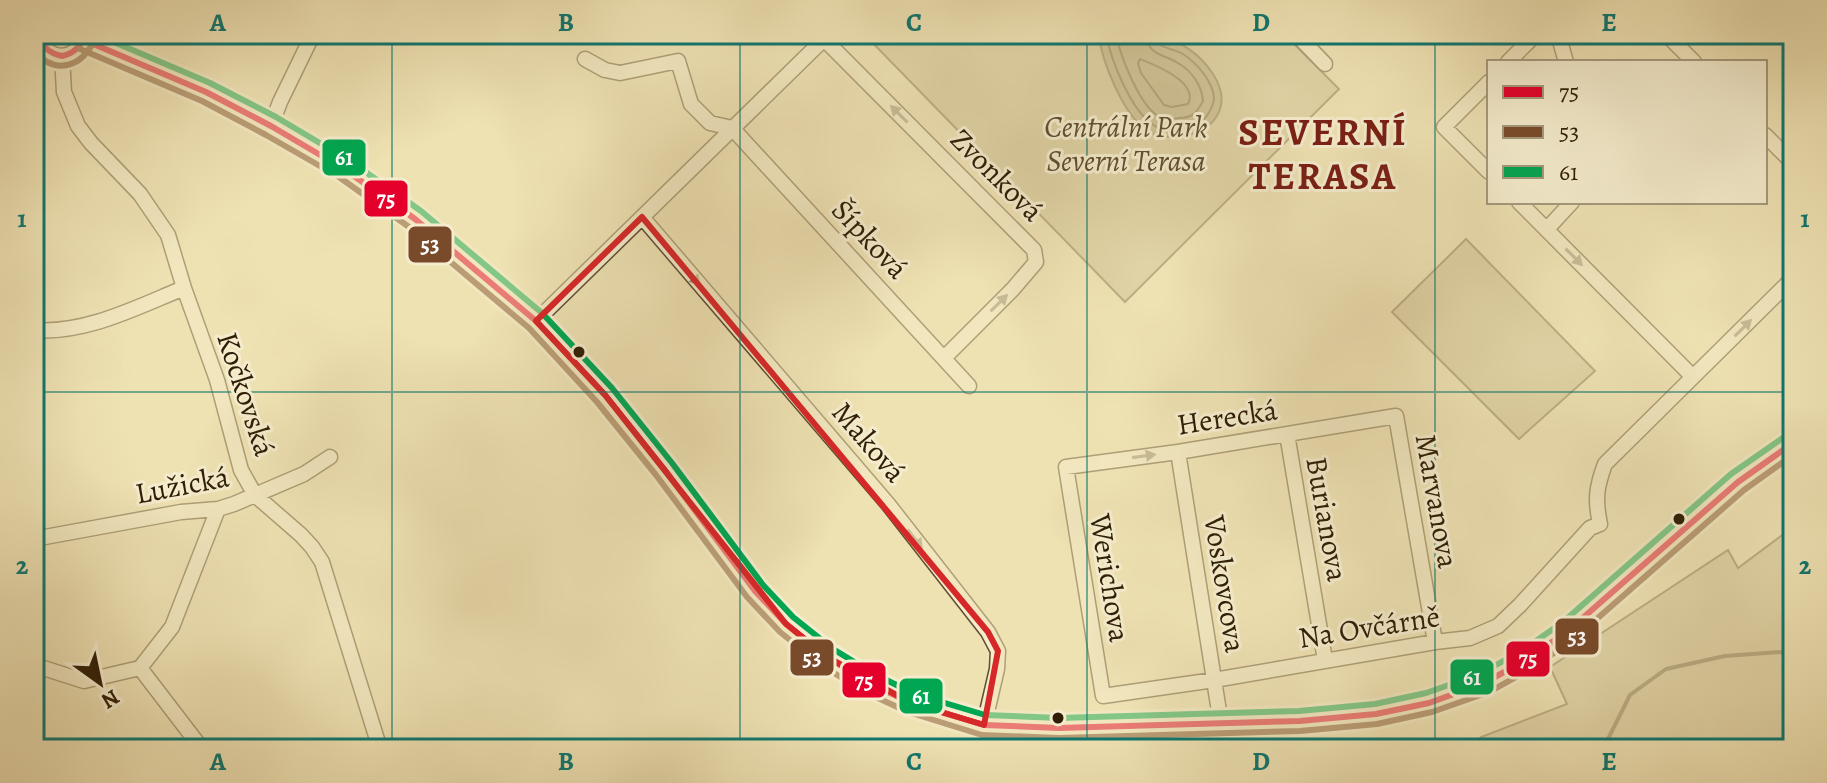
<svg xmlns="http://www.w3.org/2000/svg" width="1827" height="783" font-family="Alegreya,serif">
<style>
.green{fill:#cec095;stroke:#7e6f4d;stroke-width:2}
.water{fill:#ad9f77;stroke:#7b6b49;stroke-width:2}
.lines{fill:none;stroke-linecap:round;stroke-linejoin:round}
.shore{stroke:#6e5e3e;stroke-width:2}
.stream{stroke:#7b6b49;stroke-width:4}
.minor-casing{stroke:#5f4f30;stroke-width:17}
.minor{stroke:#f4eccd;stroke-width:14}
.bus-1-casing{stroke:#f4eccd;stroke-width:12}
.bus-2-casing{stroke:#f4eccd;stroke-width:12}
.bus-3-casing{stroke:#f4eccd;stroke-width:12}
.bus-1{stroke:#e4002b;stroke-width:6}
.bus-2{stroke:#7a4b2a;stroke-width:6}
.bus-3{stroke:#00a651;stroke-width:6}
.oneway{fill:#9b8f73}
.marked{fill:none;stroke:#d62828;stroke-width:6;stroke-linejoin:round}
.grid{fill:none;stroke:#0f766e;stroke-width:2;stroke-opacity:0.55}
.bus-dot{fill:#2f1e05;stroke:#f4eccd;stroke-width:3}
.labels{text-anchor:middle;stroke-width:6;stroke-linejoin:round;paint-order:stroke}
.park-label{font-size:30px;font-style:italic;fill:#5f4f30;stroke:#f4eccd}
.street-label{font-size:30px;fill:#2f1e05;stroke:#f4eccd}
.district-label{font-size:38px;font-weight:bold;letter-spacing:2px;fill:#7a1f14;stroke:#f4eccd}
.line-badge{stroke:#f4eccd;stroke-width:3}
.badge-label{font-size:22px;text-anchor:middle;font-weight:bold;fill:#fff}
.neatline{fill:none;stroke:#0f766e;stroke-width:3}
.grid-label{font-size:26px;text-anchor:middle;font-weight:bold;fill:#0f766e}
</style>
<rect width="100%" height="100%" fill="#eee1b2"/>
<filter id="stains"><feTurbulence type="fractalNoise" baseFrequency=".0025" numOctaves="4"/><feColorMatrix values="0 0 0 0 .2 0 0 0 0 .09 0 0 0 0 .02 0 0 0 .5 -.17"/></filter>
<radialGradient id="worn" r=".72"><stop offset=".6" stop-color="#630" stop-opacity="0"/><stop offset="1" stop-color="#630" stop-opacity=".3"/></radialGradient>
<path class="green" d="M864,34H1284L1339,89L1125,302Z
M1466,239L1595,371L1519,439L1392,312Z
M1793,527V749H1469L1481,737L1567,704L1550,667L1728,550L1738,568Z"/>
<path class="water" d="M1098,34C1113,34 1147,31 1159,35C1183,43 1199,53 1213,74C1234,107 1213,134 1177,137C1167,137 1156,137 1147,131C1122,113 1103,63 1098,34Z"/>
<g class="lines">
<path class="shore" d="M1106,34C1111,60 1131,112 1155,126C1162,130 1171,129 1179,128C1185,128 1192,128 1197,125C1205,121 1213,108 1214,99C1214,83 1197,63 1183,54C1177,50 1167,49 1160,45C1155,41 1156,40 1156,34
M1116,34C1120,55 1140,108 1160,117C1166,120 1173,119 1179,118C1193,118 1197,112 1203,101C1202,86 1192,71 1178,63C1163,54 1147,55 1146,34
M1140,59C1155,65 1199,82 1188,104L1172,107L1164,105L1141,73L1138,63Z"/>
<path class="stream" d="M1603,749L1630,695L1666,669L1725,656L1780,652L1793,656"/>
<defs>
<path id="minor" d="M37,34C45,63 77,63 86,34
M819,34L1034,250L1036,262L1013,289L944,358
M1296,34L1325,64
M1558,34L1566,62
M1666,34L1694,62
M84,40L206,92L271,126L344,169L415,219L536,321L605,395L664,469L755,591L786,624L827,657L869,683L911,703L956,718L984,725L1059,728L1221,724L1300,721L1376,714L1429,703L1484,683L1528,659L1569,630L1738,482L1793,443
M62,56L64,92L78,126L91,143L140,194L168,235L184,288L217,380L241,470L255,495L301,535L312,547L322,562L380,749
M585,59L605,70L620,73L678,61L691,104L710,123L732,128L969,386
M1508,62L1536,34
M1489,82L1444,127L1489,172
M271,126L280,102L313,34
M1765,135L1793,163
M1519,202L1693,377
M642,217L888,504L988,632L998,651L997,669L984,725
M1547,229L1572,202
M536,321L824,39
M34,330C86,334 137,307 184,288
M1287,434L1325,660
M1178,452L1221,724
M34,539L181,512L218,509L234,504L304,474L330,457
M1435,642L1396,416L1178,452L1066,467L1103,696L1214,680L1435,642L1470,638L1498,626L1520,605L1590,528L1600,524C1595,500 1596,488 1605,464L1793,278
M34,665L84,681L140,668L172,627L218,509
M140,668L202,749"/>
</defs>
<use href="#minor" class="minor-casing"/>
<use href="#minor" class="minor"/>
<defs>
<path id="bus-1" d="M37,34C42,46 48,53 62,56C75,53 81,46 86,34
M84,40L206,92L271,126L344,169L415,219L536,321L605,395L664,469L755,591L786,624L827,657L869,683L911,703L984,725L1059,728L1300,721L1376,714L1429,703L1484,683L1528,659L1569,630L1738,482L1793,443"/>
<path id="bus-2" d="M80,49L202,101L266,135L339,177L409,227L529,328L597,402L656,475L747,597L780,632L821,665L865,692L908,712L982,735L1059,738L1300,731L1377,724L1432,712L1489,692L1534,667L1575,638L1744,490L1793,455
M34,51C56,76 83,67 95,38"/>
<path id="bus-3" d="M95,34L210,83L276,117L350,161L421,211L542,313L612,388L672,463L763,585L793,617L833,649L874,674L915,694L985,715L1059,718L1299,711L1375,704L1426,693L1480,674L1523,650L1563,622L1731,474L1787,435"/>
</defs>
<use href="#bus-1" class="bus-1-casing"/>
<use href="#bus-2" class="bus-2-casing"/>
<use href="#bus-3" class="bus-3-casing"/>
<use href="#bus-1" class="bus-1"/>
<use href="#bus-2" class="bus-2"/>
<use href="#bus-3" class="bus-3"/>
</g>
<defs><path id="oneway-solid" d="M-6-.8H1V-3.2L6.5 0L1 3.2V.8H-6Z" transform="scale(2)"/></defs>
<g class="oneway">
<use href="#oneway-solid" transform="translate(899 114) rotate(-135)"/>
<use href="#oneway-solid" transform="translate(1574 257) rotate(45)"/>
<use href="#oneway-solid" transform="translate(692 276) rotate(49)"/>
<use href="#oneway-solid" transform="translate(999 303) rotate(-45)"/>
<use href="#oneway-solid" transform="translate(1743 328) rotate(-45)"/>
<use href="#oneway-solid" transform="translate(1144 456) rotate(-8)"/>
<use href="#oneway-solid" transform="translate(915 539) rotate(52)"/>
</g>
<path d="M0 0H1827V783H0ZM642,217L988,632L998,651L984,725L911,703L827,657L786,624L605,395L536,321Z" fill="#eee1b2" fill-opacity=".55" fill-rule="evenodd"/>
<path class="marked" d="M642,217L988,632L998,651L984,725L911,703L827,657L786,624L605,395L536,321Z"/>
<path class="grid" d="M392,34V749M740,34V749M1087,34V749M1435,34V749M34,392H1793"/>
<g class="bus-dot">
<circle cx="579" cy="352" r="7"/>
<circle cx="1679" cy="519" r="7"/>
<circle cx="1058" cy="718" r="7"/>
</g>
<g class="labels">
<g class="park-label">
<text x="1126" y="137">Centrální Park<tspan x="1126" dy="34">Severní Terasa</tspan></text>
</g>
<g class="street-label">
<text transform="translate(997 175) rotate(45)" y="10">Zvonková</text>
<text transform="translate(870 239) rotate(47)" y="10">Šípková</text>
<text transform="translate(246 394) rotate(72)" y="10">Kočkovská</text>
<text transform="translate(1227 417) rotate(-9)" y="10">Herecká</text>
<text transform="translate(869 442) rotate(49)" y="10">Maková</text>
<text transform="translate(182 485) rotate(-11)" y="10">Lužická</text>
<text transform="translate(1437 501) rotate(80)" y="10">Marvanova</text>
<text transform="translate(1327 519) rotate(80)" y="10">Burianova</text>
<text transform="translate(1110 578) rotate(81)" y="10">Werichova</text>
<text transform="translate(1225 584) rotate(81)" y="10">Voskovcova</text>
<text transform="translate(1369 627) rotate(-9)" y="10">Na Ovčárně</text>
</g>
<g class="district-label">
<text x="1323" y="145">SEVERNÍ<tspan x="1323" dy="44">TERASA</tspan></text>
</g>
</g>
<g class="line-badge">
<rect x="321" y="138" width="46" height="39" rx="8" fill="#00a651"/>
<rect x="363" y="179" width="46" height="39" rx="8" fill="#e4002b"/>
<rect x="407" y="225" width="46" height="39" rx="8" fill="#7a4b2a"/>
<rect x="1554" y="617" width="46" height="39" rx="8" fill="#7a4b2a"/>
<rect x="789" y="638" width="46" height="39" rx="8" fill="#7a4b2a"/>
<rect x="1505" y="640" width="46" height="38" rx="8" fill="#e4002b"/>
<rect x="1449" y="658" width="46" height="38" rx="8" fill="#00a651"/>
<rect x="841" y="661" width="46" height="38" rx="8" fill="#e4002b"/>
<rect x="898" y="677" width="46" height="38" rx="8" fill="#00a651"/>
</g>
<g class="badge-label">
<text x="344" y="165">61</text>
<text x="386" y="206">75</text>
<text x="430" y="252">53</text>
<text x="1577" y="644">53</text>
<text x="812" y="665">53</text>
<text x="1528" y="666">75</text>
<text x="1472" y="685">61</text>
<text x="864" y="688">75</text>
<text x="921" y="704">61</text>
</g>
<rect width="1827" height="783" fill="none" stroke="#eee1b2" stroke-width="88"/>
<rect x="1487" y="60" width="280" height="144" fill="#f4eccd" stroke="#a59a7d" stroke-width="2"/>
<rect x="1503" y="86" width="40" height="12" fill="#e4002b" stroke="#a59a7d" stroke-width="2"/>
<text x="1559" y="100" font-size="24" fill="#2f1e05">75</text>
<rect x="1503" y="126" width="40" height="12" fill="#7a4b2a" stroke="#a59a7d" stroke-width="2"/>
<text x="1559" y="140" font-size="24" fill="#2f1e05">53</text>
<rect x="1503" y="166" width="40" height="12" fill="#00a651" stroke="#a59a7d" stroke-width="2"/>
<text x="1559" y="180" font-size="24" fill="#2f1e05">61</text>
<g transform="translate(100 683) rotate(147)" stroke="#f4eccd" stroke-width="6" paint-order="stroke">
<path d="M0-6L14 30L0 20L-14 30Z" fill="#2f1e05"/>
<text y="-12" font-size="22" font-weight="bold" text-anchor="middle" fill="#2f1e05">N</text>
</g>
<rect x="44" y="44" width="1739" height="695" class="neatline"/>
<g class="grid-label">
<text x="218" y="31">A</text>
<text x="566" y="31">B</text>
<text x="914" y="31">C</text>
<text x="1261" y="31">D</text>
<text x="1609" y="31">E</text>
<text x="22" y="227">1</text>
<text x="1805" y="227">1</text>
<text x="22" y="574">2</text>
<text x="1805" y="574">2</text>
<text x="218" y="770">A</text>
<text x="566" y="770">B</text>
<text x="914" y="770">C</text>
<text x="1261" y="770">D</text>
<text x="1609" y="770">E</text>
</g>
<rect width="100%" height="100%" filter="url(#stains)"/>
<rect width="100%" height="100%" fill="url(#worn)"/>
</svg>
